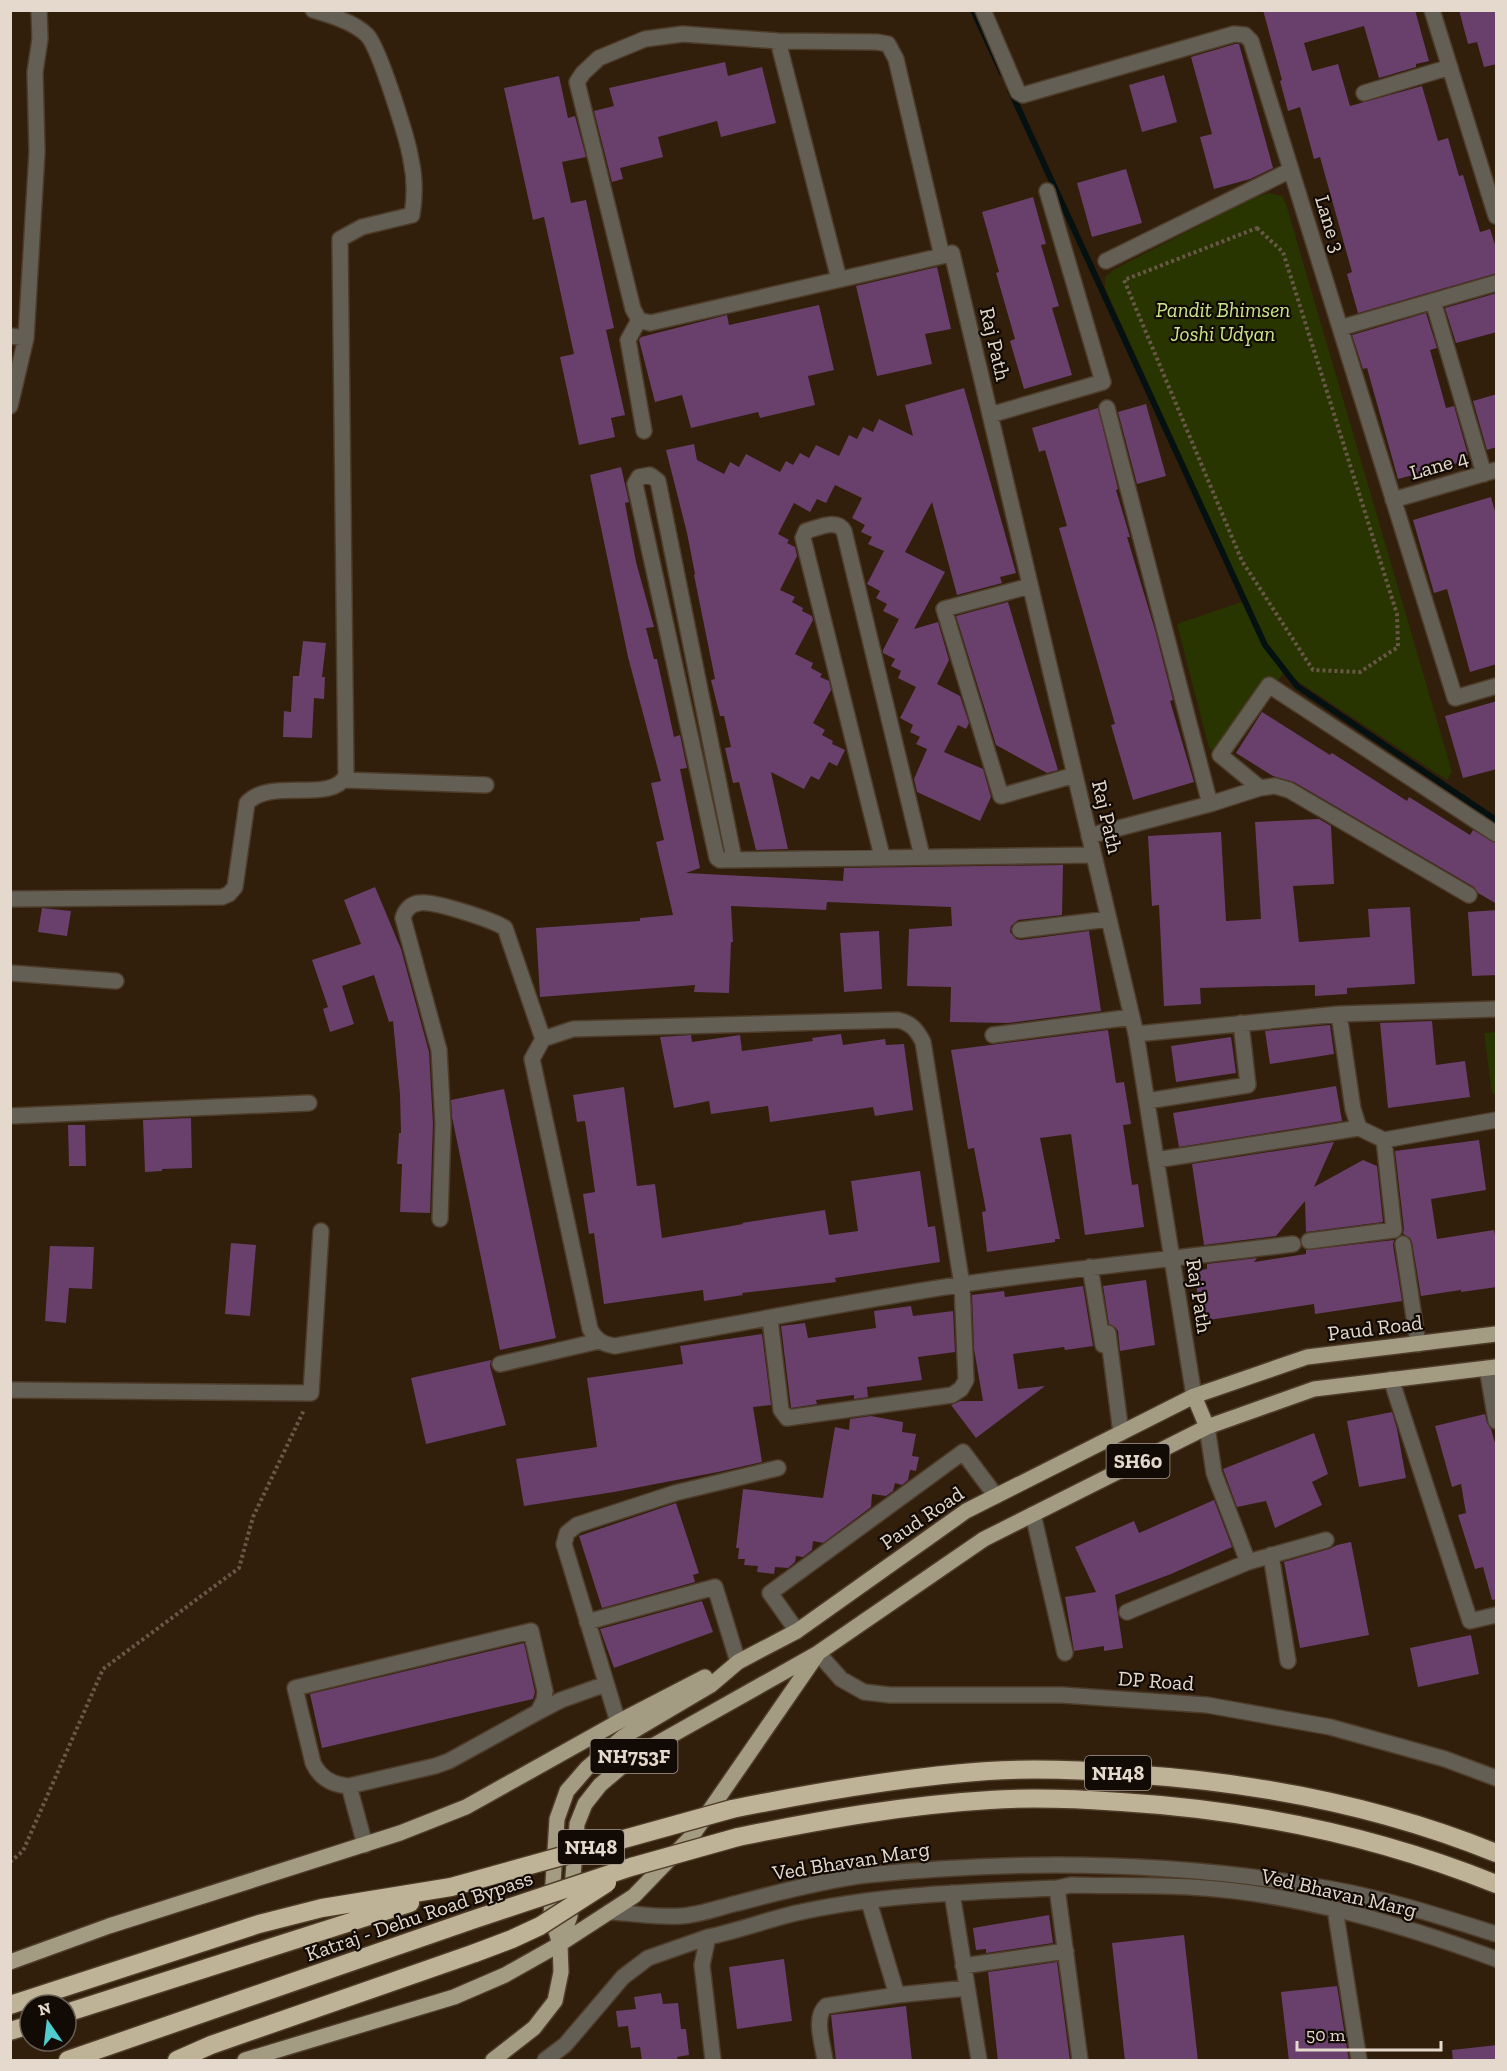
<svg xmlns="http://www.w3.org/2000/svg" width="1507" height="2071" font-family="'Zilla Slab',serif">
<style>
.green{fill:#283500}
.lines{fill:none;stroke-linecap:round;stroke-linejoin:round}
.stream{stroke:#051111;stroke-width:6}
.building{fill:#693f6c}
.minor-casing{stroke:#4e3c2a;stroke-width:18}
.major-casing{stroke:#4e3c2a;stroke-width:18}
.highway-casing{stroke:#4e3c2a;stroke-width:21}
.path{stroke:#695847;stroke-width:4;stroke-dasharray:3 3;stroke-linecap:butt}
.minor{stroke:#635f54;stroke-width:15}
.major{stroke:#a49b83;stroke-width:15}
.highway{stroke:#beb396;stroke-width:18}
.highway-bridge-casing{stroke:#4e3c2a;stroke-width:21;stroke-linecap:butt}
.highway-bridge{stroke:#beb396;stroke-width:18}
.labels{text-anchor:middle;stroke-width:4.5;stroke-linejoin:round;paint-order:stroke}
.shield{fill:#120a04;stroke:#a69b91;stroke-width:1.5}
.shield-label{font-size:20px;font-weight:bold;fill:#e5d9cd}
.street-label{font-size:21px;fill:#e5d9cd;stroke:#120a04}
.park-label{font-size:21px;font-style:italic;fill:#c9e68d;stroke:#120a04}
</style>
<rect width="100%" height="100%" fill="#311e0b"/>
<path class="green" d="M1269,193L1282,196L1286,204L1452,772L1447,780L1284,672L1230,753L1220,755L1209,748L1177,624L1247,600L1105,288V277L1115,269L1253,198Z
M1496,1032V1093L1492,1094L1484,1033Z"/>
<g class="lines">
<path class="stream" d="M973,10L1002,73
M1010,90L1265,645L1297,686L1496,820"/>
</g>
<path class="building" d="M1263,10H1415L1429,61L1416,64V67L1379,78L1364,26L1304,43L1312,71L1338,64L1350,106L1422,86L1438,141L1448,138L1459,176L1463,175L1480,232L1490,229L1497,251V273L1358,313L1347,274L1352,272L1320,157L1314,159L1300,107L1288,111L1280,81L1282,80Z
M1459,10H1497V64L1484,67L1477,42L1468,44Z
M1235,44H1239L1273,168L1250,179L1214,189L1200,137L1212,134L1191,57Z
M725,62L728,76L762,67L776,123L721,137L717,121L658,137L663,157L620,168L623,179L612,182L594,111L614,106L609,88Z
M1164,75L1177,122L1142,132L1129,85Z
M559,76L568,118L575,116L586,157L562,162L571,203L586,200L614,328L606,330L625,415L611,418L615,437L579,445L560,357L574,354L544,217L533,220L504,88Z
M1126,169L1142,223L1092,237L1077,183Z
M1033,197L1046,244L1041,245L1059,306L1052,308L1072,375L1024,389L1010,341L1015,339L996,273L999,272L982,212Z
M937,267L951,329L925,334L932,364L877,376L856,286Z
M1497,293V332L1456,343L1445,308Z
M819,305L834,370L808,376L815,405L760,418L758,412L691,428L682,395L655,402L639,340L641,337L727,315L729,325Z
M1426,313L1437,348L1430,350L1446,408L1454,406L1468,455L1460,458L1461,462L1398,479L1367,368L1363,369L1352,335Z
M964,388L1016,573L1000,577L1002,583L957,595L932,502L905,552L945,572L914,629L938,622L949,660L937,684L960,696L969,723L966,729L958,725L944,752L983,769L991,797L980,821L917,792L914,779L927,749L916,744L920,737L910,732L913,725L900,718L916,687L898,678L901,671L891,666L895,659L883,653V650L899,619L883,611L887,604L876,598L880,591L867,584L884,551L868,544L872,537L861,532L865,525L852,518L862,498L835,485L826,503L817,499L810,512L794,503L778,534L789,540L787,543L795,547L797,556L780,590L795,597L792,602L803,608L802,611L812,616L813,620L795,654L813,663L811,668L822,674L820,677L829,681L831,690L813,723L825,730L822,735L833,741L832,744L845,750L837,766L829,762L819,780L811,776L804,789L771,772L788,849L756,850L739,782L733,783L725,748L731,747L724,716H720L711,680L715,679L694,575L695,574L687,533L666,450L694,444L697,460L724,474L730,462L739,467L746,454L780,472L786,461L793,465L800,453L809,458L816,445L839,456L849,435L857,439L863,427L873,432L879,419L913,436L905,405Z
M1497,394V447L1487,450L1473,401Z
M1146,404L1166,476L1137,484L1118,412Z
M1098,408L1118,489L1116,490L1130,537H1127L1155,630L1173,700L1170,701L1194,782L1133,800L1111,725L1115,724L1059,528L1067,526L1045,450L1039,452L1032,428Z
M621,467L629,502L625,503L636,562L654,627L646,628L654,659H657L674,737L680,735L687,768L680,769L700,868L686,873L843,881L844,868L1063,865L1062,915L1018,920L1011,926L1010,932L1016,939L1021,940L1089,931L1101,1011L1008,1023L950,1022L951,987L907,986L909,929L952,926L951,907L827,902L826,910L731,906L733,942H731L729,993L694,992L695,985L540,997L536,928L640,921V918L673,915L656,842L664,840L651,783L661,781L628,657L590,475Z
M1491,497L1497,518V664L1470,672L1447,589L1434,593L1413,520Z
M1008,602L1058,770L1047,773L996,745L956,616Z
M303,641L326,643L322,677H325L324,699L314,698L312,738L283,737L284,711L291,712L293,676H299Z
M1497,701V769L1463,778L1445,716Z
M1262,712L1330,755L1332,753L1407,801L1409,797L1470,835L1473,830L1497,844V904L1478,893L1474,887L1294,782L1273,776L1236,753Z
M1319,819L1331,826L1334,884L1293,886L1299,942L1370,937L1368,909L1410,907L1415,984L1347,988V994L1315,996V985L1200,988L1201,1004L1164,1006L1159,905L1152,906L1148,836L1221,832L1226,921L1261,919L1255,822Z
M375,887L401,949L429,1052L433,1124L430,1213L400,1212L402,1164H397L399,1133H401L400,1095L393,1021L389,1022L374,975L342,986L354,1024L330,1032L323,1009L328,1007L312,960L361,944L344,900Z
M42,908L71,911L67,936L38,932Z
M1497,910V975L1472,976L1468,912Z
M879,931L882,989L844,992L840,933Z
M1432,1021L1436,1065L1465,1061L1470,1097L1388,1108L1380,1023Z
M1330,1025L1334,1054L1270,1064L1265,1031Z
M1108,1030L1116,1083L1124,1082L1131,1124L1123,1125L1132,1185L1138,1184L1144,1227L1085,1235L1071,1134L1040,1138L1060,1239H1055V1242L987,1252L982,1212L986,1211L974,1148L968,1149L951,1050Z
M841,1034L843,1045L885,1039L886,1045L904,1044L913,1110L875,1116L873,1107L770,1122L768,1106L711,1114L709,1101L674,1108L660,1037L691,1035L692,1042L740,1035L742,1051L813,1041L812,1038Z
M1231,1037L1236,1073L1176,1082L1171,1046Z
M1336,1086L1342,1121L1179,1147L1173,1113Z
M624,1087L637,1186L655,1184L662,1238L743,1224L742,1223L825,1210L829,1235L858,1231L851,1181L920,1171L928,1227L935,1226L940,1262L835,1278L836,1282L742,1293L743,1295L704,1301L703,1290L604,1304L594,1233L589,1234L583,1194L595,1192L585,1121L577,1122L573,1095Z
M504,1089L556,1338L500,1350L452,1117L451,1100Z
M191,1118L192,1168L162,1169V1171L145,1172L143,1120Z
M68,1125H85L86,1166H69Z
M1479,1140L1486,1190L1431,1199L1437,1239L1494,1230L1497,1246V1287L1461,1292V1290L1421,1296L1412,1242L1410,1238L1403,1234L1404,1229L1395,1151Z
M1334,1142L1314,1187L1363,1160L1377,1166L1383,1222L1306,1232L1305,1201L1276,1236L1204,1245L1192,1164Z
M1394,1240L1393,1245L1402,1301L1315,1314L1314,1304L1202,1321L1194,1271L1207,1269V1264L1257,1258L1254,1262L1306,1254V1250Z
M231,1243L256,1245L250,1316L225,1314Z
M50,1246L94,1247L92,1289L69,1288L66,1323L45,1321Z
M1146,1280L1155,1345L1120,1351L1118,1331L1115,1327L1109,1324L1103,1286Z
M1083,1286L1093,1346L1065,1350L1064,1347L1013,1354L1018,1389L1045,1386L976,1438L951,1405L961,1401H983L974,1349L972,1295L1004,1291L1005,1297Z
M911,1306L913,1316L953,1311L955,1352L918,1357L922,1380L867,1387L868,1397L854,1399V1395L816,1400L817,1404L791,1408L781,1326L805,1323L808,1338L876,1328L874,1311Z
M762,1334L771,1405L753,1407L762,1462L718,1472L614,1492L524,1506L516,1459L597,1447L587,1378L683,1364L680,1346Z
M491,1360L490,1366L506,1425L426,1444L411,1378Z
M1392,1412L1397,1429L1406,1478L1359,1487L1347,1421Z
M1485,1414L1487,1423L1491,1429L1497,1450V1599L1492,1600L1483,1567L1475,1569L1458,1515L1466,1513L1461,1484L1452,1487L1435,1426Z
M871,1416L903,1422L902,1432L916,1434L912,1456L919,1457L916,1471L910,1470L908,1480L902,1485L895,1483L893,1491L886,1496L872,1494L871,1507L823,1543L813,1541L812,1550L803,1557L796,1556L795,1562L788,1568L775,1567L774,1574L757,1572L758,1566L744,1565L745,1559H738L739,1548H736L743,1489L823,1498L835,1427L849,1430L850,1419Z
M1314,1433L1328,1474L1312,1482L1322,1505L1275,1528L1266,1501L1237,1507L1223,1469Z
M1214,1500L1232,1547L1171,1574L1115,1595L1123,1648L1104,1651V1646L1074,1651L1065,1597L1096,1592L1075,1547L1134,1521L1139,1533Z
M676,1503L699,1573L693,1575L695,1582L602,1608L579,1536Z
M1351,1542L1369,1635L1300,1648L1284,1562L1329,1549L1337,1545Z
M702,1601L713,1632L614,1668L600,1629Z
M1471,1635L1479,1674L1418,1687L1410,1648Z
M524,1643L535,1692L533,1699L322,1748L310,1694Z
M1049,1915L1053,1943L986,1953V1949L976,1950L973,1928Z
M1184,1935L1198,2061H1125L1112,1943Z
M784,1959L792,2021L737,2029L729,1967Z
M1057,1962L1070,2061H998L988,1972Z
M1337,1986L1349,2061H1289L1281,1992Z
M661,1993L663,2004L678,2003L681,2029H686L689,2055L677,2057L678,2061H642L640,2047L631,2048L628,2026L618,2027L616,2011L636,2009L634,1997Z
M906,2006L912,2061H836L831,2015Z
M1497,2045V2061H1453L1452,2050Z"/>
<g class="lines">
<defs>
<path id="minor" d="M983,10L1018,92L1023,95L1234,34L1245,35L1251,41L1455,698L1496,686
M1432,10L1496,216
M778,41L839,279
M1364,93L1450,67
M942,256L896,59L888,44L877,42L778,41L683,34L645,39L599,58L583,73L577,82L633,309L639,320L650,323L942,256L952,253L1136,1034L1194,1396
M1106,261L1291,170
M1433,301L1484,474
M639,320L628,340L644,431
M1340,328L1496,283
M10,336L26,338
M10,406L26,338L37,152L35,72L40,39L39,10
M1107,408L1210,804
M990,415L1103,382L1047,191
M1393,500L1496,470
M1030,586L944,609L1001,796L1075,775
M344,780L486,785
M1260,788L1220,755L1269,685L1496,834
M1089,836L1210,804L1260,788L1275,786L1289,790L1469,895
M882,856L803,538L806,531C818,528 837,518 844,531L922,856
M734,859L658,481L650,475L639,477L635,484L717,858L720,860L1094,855
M10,899L222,897L229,894L235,887L247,803C270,777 331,804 346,776L340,239L362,227L412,215C415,197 415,178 411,160C408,140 379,47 367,35C354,22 330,15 313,10
M1020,930L1109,919
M10,973L116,981
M1339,1014L1353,1109L1359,1128L1384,1140L1496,1120
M1136,1034L1339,1014L1496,1009
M993,1035L1132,1017
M1147,1101L1248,1085L1241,1023
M10,1116L309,1103
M1156,1160L1359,1128
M440,1219L443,1124L439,1050L403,918C405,910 411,904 419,903C432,900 493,920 505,928L543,1039
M1309,1241L1394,1230L1384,1140
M1403,1244L1418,1344
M1090,1267L1103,1345
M770,1319L781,1410L787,1418L952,1395L961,1389L966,1380L962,1285L923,1042C917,1030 911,1023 898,1020L573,1029L543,1039L532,1059L590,1329C596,1340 602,1344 615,1346C731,1325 847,1302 964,1284C1073,1268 1184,1258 1293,1244
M1108,1333L1121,1433
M500,1364L599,1341
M1487,1368L1496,1421
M1391,1379L1470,1621L1496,1615
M10,1390L311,1393L321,1231
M1207,1427L1214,1473L1248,1562
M1033,1514L1065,1653
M1271,1555L1288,1661
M1127,1612L1248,1562L1326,1540
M587,1622L715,1587L738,1662
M531,1631L545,1691L544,1700L538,1712L449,1761L435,1766L349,1786C332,1785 320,1778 313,1763L295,1688Z
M797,1631L770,1593L963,1452L996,1496
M818,1653L841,1679L864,1692L890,1695H1062L1207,1705L1330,1727L1445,1759L1496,1778
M538,1712L561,1700L606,1684
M618,1722L564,1544L567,1533L577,1525L675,1493L778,1468
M349,1786L365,1845
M1057,1888L1080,2060
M952,1893L979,2060
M869,1902L897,1995
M1335,1909L1359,2060
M609,1912C633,1913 658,1918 681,1916C700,1915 720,1907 738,1903C779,1892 825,1880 867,1875C1022,1859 1176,1861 1331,1889C1387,1899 1442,1917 1496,1934
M963,1966L1066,1951
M545,2060L565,2045L623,1977L648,1958L708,1937
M713,2060L702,1965L708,1937C737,1931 764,1921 792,1914C879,1894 969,1892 1057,1888L1071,1885C1111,1886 1151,1885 1190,1887C1295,1893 1398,1923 1496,1959
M825,2060C823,2044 813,2018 826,2006L897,1995L967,1988"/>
<path id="major" d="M1194,1396L1207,1427
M560,1944L570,1916L577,1824L585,1804L600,1785L633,1757L818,1653L984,1539L1207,1427L1314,1389L1496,1367
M10,1962L109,1926L400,1833L466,1807L618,1722L705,1677
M245,2060L454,1997L505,1975L560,1944L634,1896L692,1836L817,1655
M493,2060L534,2028L555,2001L561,1972L560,1944L551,1915L557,1819L567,1791L587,1768L623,1737L711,1685L738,1662L797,1631L966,1511L1194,1396L1307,1357L1496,1334"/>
<path id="highway" d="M732,1809C816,1792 901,1777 988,1771C1035,1768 1082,1770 1129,1774C1254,1782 1380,1806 1496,1853
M738,1837C821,1820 905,1805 990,1800C1033,1797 1078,1799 1121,1802C1250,1810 1377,1836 1496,1884
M10,2005L259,1924L322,1908L451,1887
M66,2013L410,1903
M10,2031L30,2025
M68,2060L469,1921
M177,2060L211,2045L475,1953"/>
</defs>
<use href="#minor" class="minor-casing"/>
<use href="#major" class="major-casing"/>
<use href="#highway" class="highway-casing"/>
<path class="path" d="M1257,228L1283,252L1397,614L1398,647L1360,672L1313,670L1242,561L1124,280Z
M10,1862L23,1851L103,1669L239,1568L253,1517L304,1410"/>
<use href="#minor" class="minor"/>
<use href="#major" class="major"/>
<use href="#highway" class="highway"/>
<defs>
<path id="highway-bridge" d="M451,1887L732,1809
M469,1921L631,1867L738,1837
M475,1953L512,1939L540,1926L607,1883"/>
</defs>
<use href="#highway-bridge" class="highway-bridge-casing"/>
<use href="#highway-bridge" class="highway-bridge"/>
</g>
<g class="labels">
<g class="shield">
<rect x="1106.5" y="1444" width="63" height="34" rx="4.5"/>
<rect x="590.5" y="1739" width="87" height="34" rx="4.5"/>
<rect x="1085" y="1756" width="66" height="34" rx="4.5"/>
<rect x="558" y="1830" width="66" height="34" rx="4.5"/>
</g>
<g class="shield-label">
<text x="1138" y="1468">SH60</text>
<text x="634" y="1763">NH753F</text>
<text x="1118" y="1780">NH48</text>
<text x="591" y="1854">NH48</text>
</g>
<g class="street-label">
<text transform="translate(1330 224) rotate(73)" y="7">Lane 3</text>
<text transform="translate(995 344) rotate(77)" y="7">Raj Path</text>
<text transform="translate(1439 465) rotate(-16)" y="7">Lane 4</text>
<text transform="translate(1107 817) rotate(77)" y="7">Raj Path</text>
<text transform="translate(1199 1296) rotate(81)" y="7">Raj Path</text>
<text transform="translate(1375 1328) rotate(-7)" y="7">Paud Road</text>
<text transform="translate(922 1518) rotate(-34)" y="7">Paud Road</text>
<text transform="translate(1156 1681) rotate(4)" y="7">DP Road</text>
<text transform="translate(851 1861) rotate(-9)" y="7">Ved Bhavan Marg</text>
<text transform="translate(1339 1893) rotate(13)" y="7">Ved Bhavan Marg</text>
<text transform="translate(419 1916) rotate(-19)" y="7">Katraj - Dehu Road Bypass</text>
</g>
<g class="park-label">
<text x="1223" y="317">Pandit Bhimsen<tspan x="1223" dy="24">Joshi Udyan</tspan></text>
</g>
</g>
<rect width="1507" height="2071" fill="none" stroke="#e5d9cd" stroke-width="24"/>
<g transform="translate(48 2023) rotate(346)"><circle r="28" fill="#120a04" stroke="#665d54" stroke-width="1.5"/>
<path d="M0-4.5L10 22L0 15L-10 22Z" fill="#52cdce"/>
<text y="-9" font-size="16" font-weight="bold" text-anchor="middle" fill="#e5d9cd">N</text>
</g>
<path d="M1297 2041v9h144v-9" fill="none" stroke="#e5d9cd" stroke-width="3"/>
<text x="1306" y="2041" font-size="18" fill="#e5d9cd" stroke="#120a04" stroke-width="4.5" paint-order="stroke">50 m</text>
</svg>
